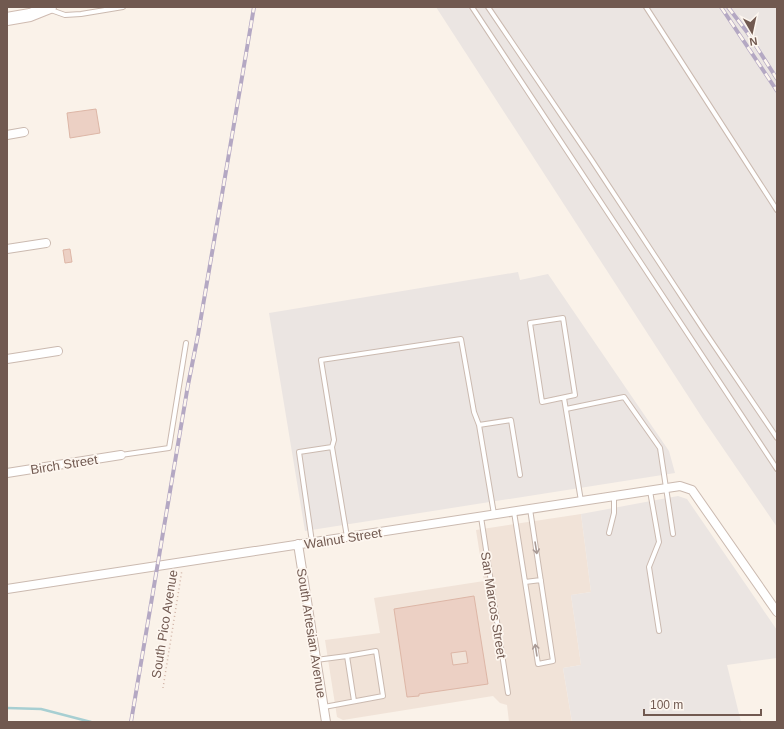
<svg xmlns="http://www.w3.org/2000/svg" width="784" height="729" font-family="Arial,sans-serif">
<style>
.residential{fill:#f1e3d8}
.industrial{fill:#ebe5e2}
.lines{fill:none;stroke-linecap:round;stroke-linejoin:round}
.stream{stroke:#a7cfd2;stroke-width:2.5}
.building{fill:#ecd0c4;stroke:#ddb6a6;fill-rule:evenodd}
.service-casing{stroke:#cbbab0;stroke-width:6}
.minor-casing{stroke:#cbbab0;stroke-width:10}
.secondary-casing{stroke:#cfbbb1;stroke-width:14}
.path{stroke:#d1b4a7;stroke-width:1.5;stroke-dasharray:1 3;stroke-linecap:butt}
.service{stroke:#fff;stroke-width:4}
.minor{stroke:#fff;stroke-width:8}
.secondary{stroke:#fff;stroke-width:12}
.rail-casing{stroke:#b4a8c3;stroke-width:4}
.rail{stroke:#fdf6ef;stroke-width:2.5;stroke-dasharray:8;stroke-linecap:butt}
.oneway{stroke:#aa9b96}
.labels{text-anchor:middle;stroke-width:3.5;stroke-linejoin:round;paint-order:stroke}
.street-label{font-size:13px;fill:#715950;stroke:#fdf6ef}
</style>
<rect width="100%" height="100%" fill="#faf2e9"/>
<path class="residential" d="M581,514L591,592L571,595L581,665L563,668L572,722H509L507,705L500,703L493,696L343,720L337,717L325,640L380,633L374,598L484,581L476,530Z"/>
<path class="industrial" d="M436,7H777V527L703,419Z
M518,272L520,280L548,274L669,451L675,473L305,531L269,313Z
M678,496L687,499L777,630V658L727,665L741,722H572L563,668L581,665L571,595L591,592L581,514Z"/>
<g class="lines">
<path class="stream" d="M7,708L41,709L91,722"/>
</g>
<path class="building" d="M96,109L100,133L70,138L67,113Z
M70,249L72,262L65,263L63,250Z
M474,596L488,684L419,694V696L407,697L394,609ZM466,651L468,663L453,665L451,653Z"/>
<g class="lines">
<defs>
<path id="service" d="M472,7L777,469
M488,7L591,159L705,332L777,438
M646,7L777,210
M51,10L65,15L81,14L123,7
M563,318L575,395L542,402L530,323Z
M564,398L581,501
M566,409L624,397L660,448L673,534
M332,447L334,440L321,360L461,339L474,412L479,425
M121,455L169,448L186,343
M650,491L659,542L649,567L659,631
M514,512L538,664L553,661L530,509
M494,514L479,425L511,420L520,475
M481,517L508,693
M609,533L614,513V496
M312,542L299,452L332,447L347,537
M525,582L541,580
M316,660L347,656
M324,707L383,696L376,651L347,656L354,701"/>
<path id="minor" d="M7,135L24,132
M7,249L46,243
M7,359L58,351
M7,473L121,455
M298,544L326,722
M7,589L680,486L692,490L777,612"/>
<path id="secondary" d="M7,19L30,15L50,7"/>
</defs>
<use href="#service" class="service-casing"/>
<use href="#minor" class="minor-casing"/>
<use href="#secondary" class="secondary-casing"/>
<path class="path" d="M163,688L182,570"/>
<use href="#service" class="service"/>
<use href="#minor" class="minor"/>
<use href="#secondary" class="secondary"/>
<defs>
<path id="rail" d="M721,7L777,91
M728,7L747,32L777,79
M131,722L188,385L198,335L254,7"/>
</defs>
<use href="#rail" class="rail-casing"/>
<use href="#rail" class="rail"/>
</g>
<defs><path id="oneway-shaft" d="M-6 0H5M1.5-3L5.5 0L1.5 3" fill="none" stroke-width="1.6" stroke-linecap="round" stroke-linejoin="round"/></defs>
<g class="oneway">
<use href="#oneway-shaft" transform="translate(536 548) rotate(81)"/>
<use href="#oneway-shaft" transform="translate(536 650) rotate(-99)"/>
</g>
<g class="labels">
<g class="street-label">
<text transform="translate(64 464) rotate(-9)" y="5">Birch Street</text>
<text transform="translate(343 538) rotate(-9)" y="5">Walnut Street</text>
<text transform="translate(494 605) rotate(81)" y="5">San Marcos Street</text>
<text transform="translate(164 624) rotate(-81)" y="5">South Pico Avenue</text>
<text transform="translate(312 633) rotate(81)" y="5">South Artesian Avenue</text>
</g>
</g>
<rect width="784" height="729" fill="none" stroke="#715950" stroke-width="16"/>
<g transform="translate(752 32) rotate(171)" stroke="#fdf6ef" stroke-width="3" paint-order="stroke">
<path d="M0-3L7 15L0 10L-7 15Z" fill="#715950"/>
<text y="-6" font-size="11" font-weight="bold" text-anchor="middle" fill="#715950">N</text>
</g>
<path d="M644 709v6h117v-6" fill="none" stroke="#715950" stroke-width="2"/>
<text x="650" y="709" font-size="12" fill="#715950" stroke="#fdf6ef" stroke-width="3" paint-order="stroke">100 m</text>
</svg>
